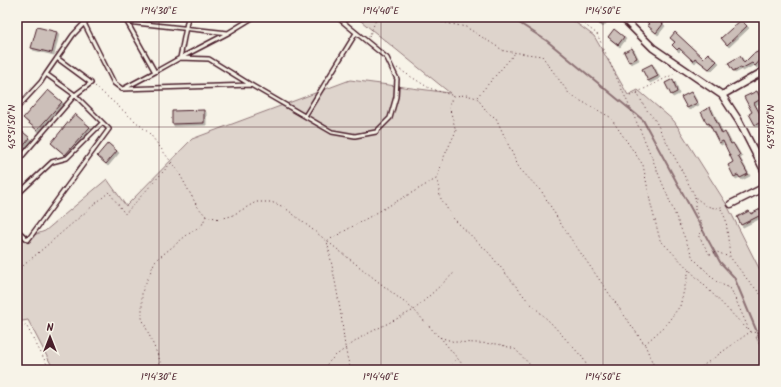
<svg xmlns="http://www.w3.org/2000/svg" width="781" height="387" font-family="Kalam,sans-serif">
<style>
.green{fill:#ded4cc;stroke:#947a7c}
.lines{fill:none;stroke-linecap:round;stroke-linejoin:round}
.stream{stroke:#8e7275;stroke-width:2}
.building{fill:#ccbfb9;stroke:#4a1f2b;filter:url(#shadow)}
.service-casing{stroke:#4a1f2b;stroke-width:6}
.minor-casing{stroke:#4a1f2b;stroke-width:9}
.path{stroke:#4a1f2b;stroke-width:1;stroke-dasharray:1 3;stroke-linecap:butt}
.service{stroke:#f7f3e8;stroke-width:3}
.minor{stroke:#f7f3e8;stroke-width:6}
.ticks{fill:none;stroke:#4a1f2b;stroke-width:1;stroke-opacity:0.45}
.neatline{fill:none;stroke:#4a1f2b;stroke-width:1.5}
.ticks-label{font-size:10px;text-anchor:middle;fill:#4a1f2b}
</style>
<defs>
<filter id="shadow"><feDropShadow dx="2" dy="2" stdDeviation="0" flood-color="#0004"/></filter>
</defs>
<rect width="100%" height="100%" fill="#f7f3e8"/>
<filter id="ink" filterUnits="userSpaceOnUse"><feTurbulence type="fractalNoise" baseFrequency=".025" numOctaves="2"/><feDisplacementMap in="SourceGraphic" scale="8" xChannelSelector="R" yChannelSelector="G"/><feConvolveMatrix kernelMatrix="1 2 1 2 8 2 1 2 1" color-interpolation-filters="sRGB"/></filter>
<g filter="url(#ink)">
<path class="green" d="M356,17H568L594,36L628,95L638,90L674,121L727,205L764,278V338L756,337L764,353V370H54L28,320L17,322V241L45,231L107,179L126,206L192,139L350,80L450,93Z"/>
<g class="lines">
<path class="stream" d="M510,17L547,41L643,120L720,262L734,277L757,332L764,346"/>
</g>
<path class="building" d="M591,17H601L605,20L601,25Z
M642,17H666L661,22L663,24L656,33L647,25L649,24Z
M741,20L747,26L727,45L721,38Z
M37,27L57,32L52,53L31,48Z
M614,29L624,37L618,45L608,37Z
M675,32L703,58L708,53L717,61L709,69L695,58L693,61L679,48L677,50L672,45L675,42L670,38Z
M632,48L637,58L629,62L624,52Z
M762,50L764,56L755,66L752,63L741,69V67L733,71L728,63L740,56L744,63L753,54Z
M652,64L658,76L648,81L642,69Z
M673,79L677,92L671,95L665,83Z
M48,90L62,102L37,130L23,118Z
M757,91L761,99L754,103L764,121L755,125L749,114L752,112L744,97Z
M691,92L697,103L687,108L681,97Z
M710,107L722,134L725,132L731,144L733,143L740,155L738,156L748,174L740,178L738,175L734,177L728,165L733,162L723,141L719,143L709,123L707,124L701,112Z
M204,110V123L172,124V111Z
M75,114L90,127L65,155L51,143Z
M17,127L30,138L17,154Z
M108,143L117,151L106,164L97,156Z
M764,207V226L759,216L741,225L737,217L749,211L751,214Z"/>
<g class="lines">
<defs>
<path id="service" d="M124,17L127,22L228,33L254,17
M127,22L155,72L180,58L228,33
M132,22L141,17
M84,23L114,83L122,89L251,85L209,59L180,58L188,17
M46,74L73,35L90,17
M251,85L332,132L355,136L376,132L390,118L396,97L397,79L387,58L337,17
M123,89L155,72
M17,108L41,82L46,74L75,95L17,162
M305,116L356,33
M17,195L52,162L67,158L102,123
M17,230L28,240L109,129L75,95L91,83L57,58"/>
<path id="minor" d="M622,17L653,48L722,95L739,121L764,170
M722,95L764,71
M731,204L761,189L764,186"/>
</defs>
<use href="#service" class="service-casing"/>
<use href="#minor" class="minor-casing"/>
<path class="path" d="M427,17L432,20L466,27L504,51L542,56L570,95L610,117L643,165L651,205L660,240L750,332L697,370
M575,17L597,34L645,141L693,258L717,282L731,289L750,332L764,333
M369,37L377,17
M397,68L429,88L454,96L466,95L477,98L488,113L496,118L519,168L542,192L564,229L645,345L654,366V370
M95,86L150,134L178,171L197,206L206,216L220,219L231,216L256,202H271L284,207L414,310L439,337L455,342L498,344L515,349L535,370
M637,93L646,109L655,120L696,198C705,205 712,211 724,206
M453,96L449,106L456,131L443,159L437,178L440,197L453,218L489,253L528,301L551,323L583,358L589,370
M630,96L676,73
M477,97L516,52
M695,197V210L704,229L698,235L710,255
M721,209L726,220L730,257L747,279L764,298
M710,254L717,252L729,257
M17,271L109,192L125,214L171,163
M17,327L26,325L50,370
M440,337L467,370
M645,344L664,327L680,306L689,270
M144,370L160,363
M164,370L142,318V292L155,261L187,235L202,225L206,216
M321,370L335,356L363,336L414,310L455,272
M351,370C344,350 344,335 341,315C337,290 332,265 327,241L436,179
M447,370L457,358"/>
<use href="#service" class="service"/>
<use href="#minor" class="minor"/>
</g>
</g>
<path class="ticks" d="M159,17V370M381,17V370M603,17V370M17,127H764"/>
<rect width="781" height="387" fill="none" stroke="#f7f3e8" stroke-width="44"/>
<g transform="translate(50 337)" stroke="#f7f3e8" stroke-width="3" paint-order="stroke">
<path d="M0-3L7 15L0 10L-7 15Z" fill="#4a1f2b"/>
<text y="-6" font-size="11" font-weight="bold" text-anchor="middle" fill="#4a1f2b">N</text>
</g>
<rect x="22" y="22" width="737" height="343" class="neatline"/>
<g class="ticks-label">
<text x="159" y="14">1°14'30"E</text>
<text x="381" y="14">1°14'40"E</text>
<text x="603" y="14">1°14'50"E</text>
<text transform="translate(11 127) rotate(-90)" y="4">45°51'50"N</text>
<text transform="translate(770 127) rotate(-90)" y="4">45°51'50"N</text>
<text x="159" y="380">1°14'30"E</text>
<text x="381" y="380">1°14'40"E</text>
<text x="603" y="380">1°14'50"E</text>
</g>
</svg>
